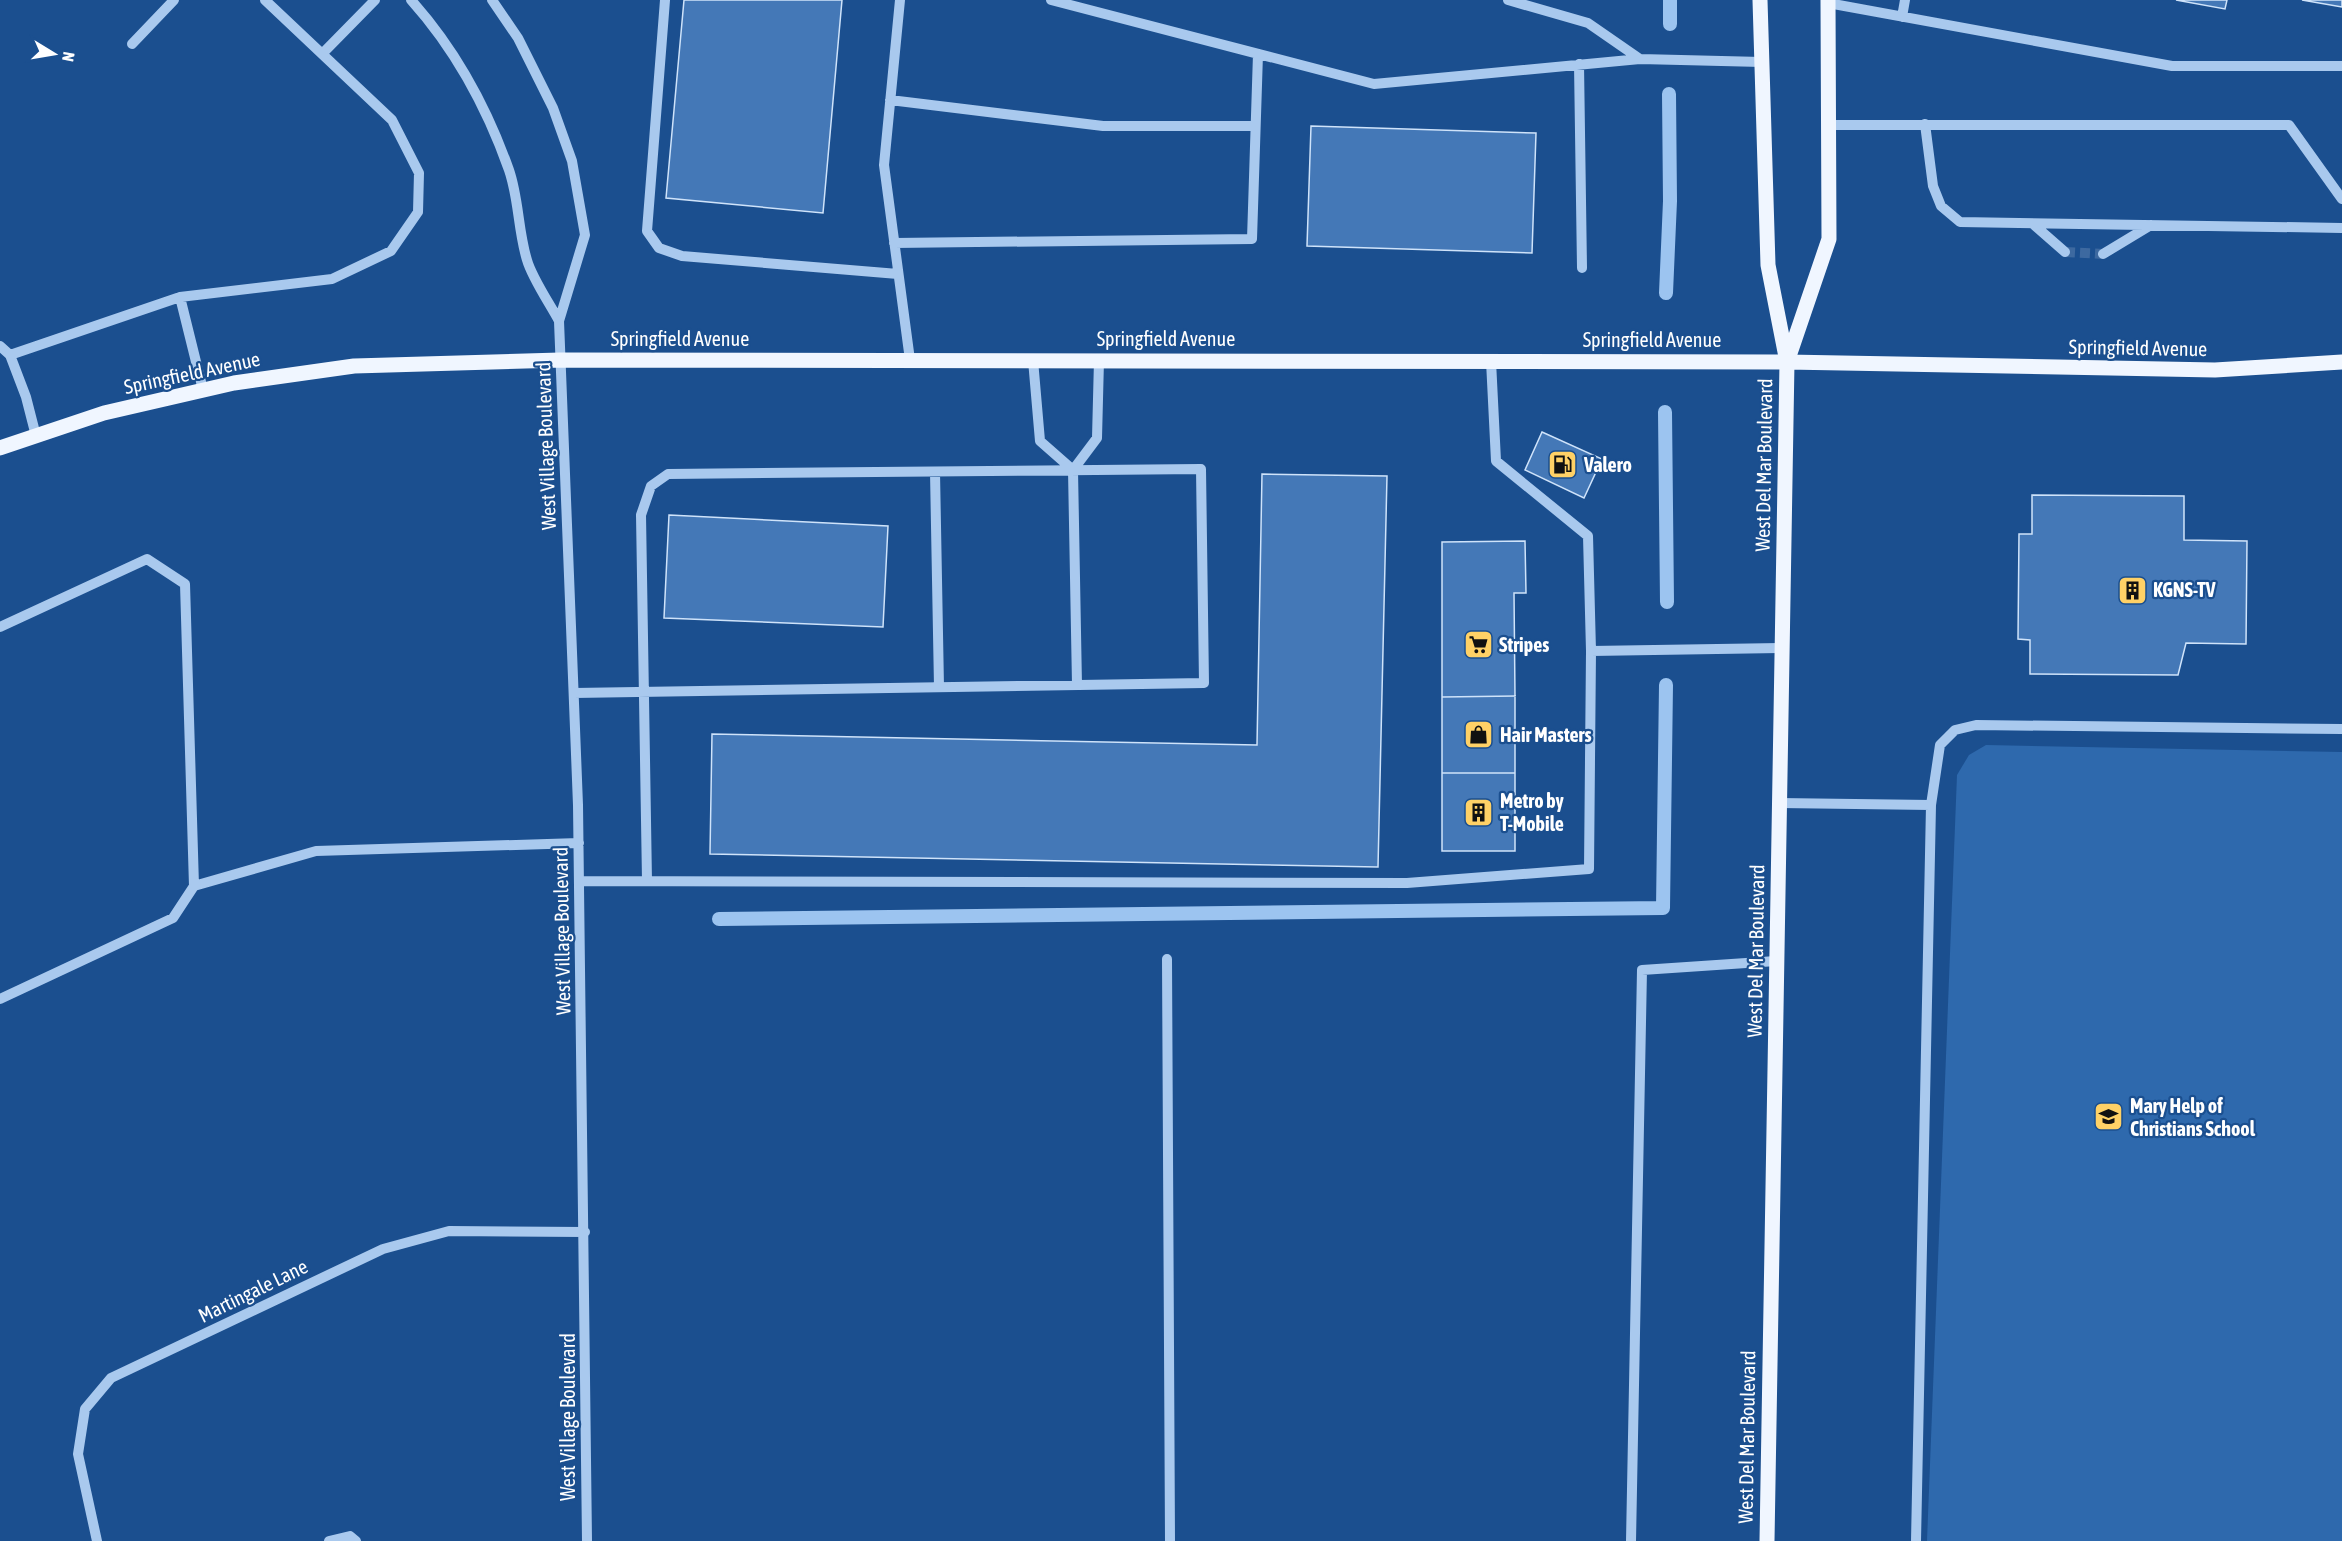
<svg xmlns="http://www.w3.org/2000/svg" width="2342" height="1541" font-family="'Asap Condensed',sans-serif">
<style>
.green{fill:#2e69ad}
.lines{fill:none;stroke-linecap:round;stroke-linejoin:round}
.stream{stroke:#9cc4f0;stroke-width:14}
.building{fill:#4478b7;stroke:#cfe3fa;stroke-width:1.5}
.minor-tunnel{stroke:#3d69a0;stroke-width:10;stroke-dasharray:10 5;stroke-linecap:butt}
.minor{stroke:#a9c9ee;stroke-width:10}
.major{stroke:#f0f6ff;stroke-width:15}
.labels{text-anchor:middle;stroke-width:4.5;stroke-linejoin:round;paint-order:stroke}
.street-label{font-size:20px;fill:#fff;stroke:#1b4f8f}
.poi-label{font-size:20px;font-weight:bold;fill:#fff;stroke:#1b4f8f;text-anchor:start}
</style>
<rect width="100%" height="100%" fill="#1b4f8f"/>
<path class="green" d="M1986,745L2342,752V1541H1927L1957,775L1969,755Z"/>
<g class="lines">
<path class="stream" d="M1670,0V24
M1666,293L1670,201L1669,94
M1665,412L1667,602
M719,919L1663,908L1666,685"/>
</g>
<path class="building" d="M684,0H842L823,213L666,198Z
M2176,0H2227L2225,9Z
M2302,0H2342V7Z
M1311,126L1536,133L1532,253L1307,246Z
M1542,432L1602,459L1584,498L1525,470Z
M1262,474L1387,476L1378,867L710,854L712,734L1257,745Z
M2032,495L2184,496V540L2247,541L2246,644L2186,643L2178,675L2030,674V640L2018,639L2019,534H2032Z
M669,515L888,526L883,627L664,618Z
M1525,541L1526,593H1514L1515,696L1442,697V542Z
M1515,696V773H1442V697Z
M1442,773H1515V851H1442Z"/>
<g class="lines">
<path class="minor-tunnel" d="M2065,252L2103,254"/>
<path class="minor" d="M411,0C455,49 487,108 509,170C519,199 518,231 527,260C532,278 550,304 559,321
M492,0L518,38L553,108L572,161L585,235L559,321L578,805L587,1541
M665,0L647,231L659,248L682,256L898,274
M900,0L884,165L910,360
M1051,0L1374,84L1640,59
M1508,0L1588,23L1640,59L1762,62
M1828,3L2172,66H2342
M1902,17L1905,0
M132,44L174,0
M322,54L375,0
M1579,64L1582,268
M890,100L1103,126H1255
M1925,124L1933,186L1941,206L1960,222L2342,228
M1829,125H2289L2342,199
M2033,224L2065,252
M894,243L1252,239L1258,54
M2103,254L2151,225
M180,297L332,279L391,251L418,212L419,173L392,120L265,0
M0,346L10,355L180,297L203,390
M10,355L26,397L36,436
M1033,360L1040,441L1073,470
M1491,361L1496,461L1588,536L1591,651
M935,472L939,687
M0,627L147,559L185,584L194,886L316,851L579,843
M1077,685L1073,470L1097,438L1099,360
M574,693C784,690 994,686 1204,683L1201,469L668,474L651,486L641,515L647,881
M1779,803L1931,805L1916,1541
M1931,805L1940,745L1955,730L1976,725L2342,729
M580,881L1407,883L1589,869L1591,651L1782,648
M1167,959L1170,1541
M0,999L173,918L194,886
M97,1541L78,1454L85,1409L111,1378L383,1249L449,1231L585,1232
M329,1541L350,1536L356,1541
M1631,1541L1642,970L1776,961"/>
<path class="major" d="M1760,0L1768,265L1787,362L1767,1541
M1788,359L1829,239L1828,0
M0,448L104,413L234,383L354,366L560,360L1787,362L2215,370L2342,362"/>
</g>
<defs>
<symbol id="fuel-square" viewBox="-11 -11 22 22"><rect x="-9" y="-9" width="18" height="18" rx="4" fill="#ffd166" stroke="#1b4f8f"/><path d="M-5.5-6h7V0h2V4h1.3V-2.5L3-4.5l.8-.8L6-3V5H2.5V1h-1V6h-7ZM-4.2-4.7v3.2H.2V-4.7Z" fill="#111"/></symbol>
<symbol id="building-square" viewBox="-11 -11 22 22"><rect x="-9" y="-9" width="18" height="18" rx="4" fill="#ffd166" stroke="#1b4f8f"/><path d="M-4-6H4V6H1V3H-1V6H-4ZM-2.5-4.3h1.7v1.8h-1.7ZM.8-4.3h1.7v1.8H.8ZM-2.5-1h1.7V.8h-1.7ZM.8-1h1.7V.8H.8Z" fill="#111"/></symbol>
<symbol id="supermarket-square" viewBox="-11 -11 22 22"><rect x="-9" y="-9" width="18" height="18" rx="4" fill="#ffd166" stroke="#1b4f8f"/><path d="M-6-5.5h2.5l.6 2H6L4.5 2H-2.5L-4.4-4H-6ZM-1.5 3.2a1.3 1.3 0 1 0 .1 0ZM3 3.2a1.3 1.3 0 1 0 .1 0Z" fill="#111"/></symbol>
<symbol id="shop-square" viewBox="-11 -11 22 22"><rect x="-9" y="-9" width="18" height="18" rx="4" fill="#ffd166" stroke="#1b4f8f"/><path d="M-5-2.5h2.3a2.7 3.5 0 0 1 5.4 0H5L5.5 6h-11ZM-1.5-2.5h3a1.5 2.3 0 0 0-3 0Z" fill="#111"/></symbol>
<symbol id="school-square" viewBox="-11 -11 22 22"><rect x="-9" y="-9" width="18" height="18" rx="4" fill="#ffd166" stroke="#1b4f8f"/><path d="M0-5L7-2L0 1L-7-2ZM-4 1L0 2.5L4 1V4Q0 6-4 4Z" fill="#111"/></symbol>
</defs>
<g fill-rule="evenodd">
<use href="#fuel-square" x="1546" y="448" width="33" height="33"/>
<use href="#building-square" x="2116" y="574" width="33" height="33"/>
<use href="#supermarket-square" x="1462" y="628" width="33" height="33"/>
<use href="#shop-square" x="1462" y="718" width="33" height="33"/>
<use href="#building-square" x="1462" y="796" width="33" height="33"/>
<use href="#school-square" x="2092" y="1100" width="33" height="33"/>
</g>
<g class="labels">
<g class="street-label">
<text x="680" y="346">Springfield Avenue</text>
<text x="1166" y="346">Springfield Avenue</text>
<text x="1652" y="347">Springfield Avenue</text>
<text transform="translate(2138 348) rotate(1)" y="7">Springfield Avenue</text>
<text transform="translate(192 373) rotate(-12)" y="7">Springfield Avenue</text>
<text transform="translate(546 446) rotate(-92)" y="7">West Village Boulevard</text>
<text transform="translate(1764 465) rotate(-89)" y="7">West Del Mar Boulevard</text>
<text transform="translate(562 931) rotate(-91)" y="7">West Village Boulevard</text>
<text transform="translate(1756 951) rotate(-89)" y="7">West Del Mar Boulevard</text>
<text transform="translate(253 1291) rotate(-26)" y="7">Martingale Lane</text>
<text transform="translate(568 1417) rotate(-90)" y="7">West Village Boulevard</text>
<text transform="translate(1747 1437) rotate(-89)" y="7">West Del Mar Boulevard</text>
</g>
<g class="poi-label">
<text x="1584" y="472">Valero</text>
<text x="2153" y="597">KGNS-TV</text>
<text x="1499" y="652">Stripes</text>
<text x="1500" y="742">Hair Masters</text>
<text x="1500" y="808">Metro by<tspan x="1500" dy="23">T-Mobile</tspan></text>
<text x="2130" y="1113">Mary Help of<tspan x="2130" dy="23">Christians School</tspan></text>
</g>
</g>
<g transform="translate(54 54) rotate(101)" stroke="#1b4f8f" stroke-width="4.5" paint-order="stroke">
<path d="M0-4.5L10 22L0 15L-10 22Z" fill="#ffffff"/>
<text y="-9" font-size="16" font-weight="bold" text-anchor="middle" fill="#ffffff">N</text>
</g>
</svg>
